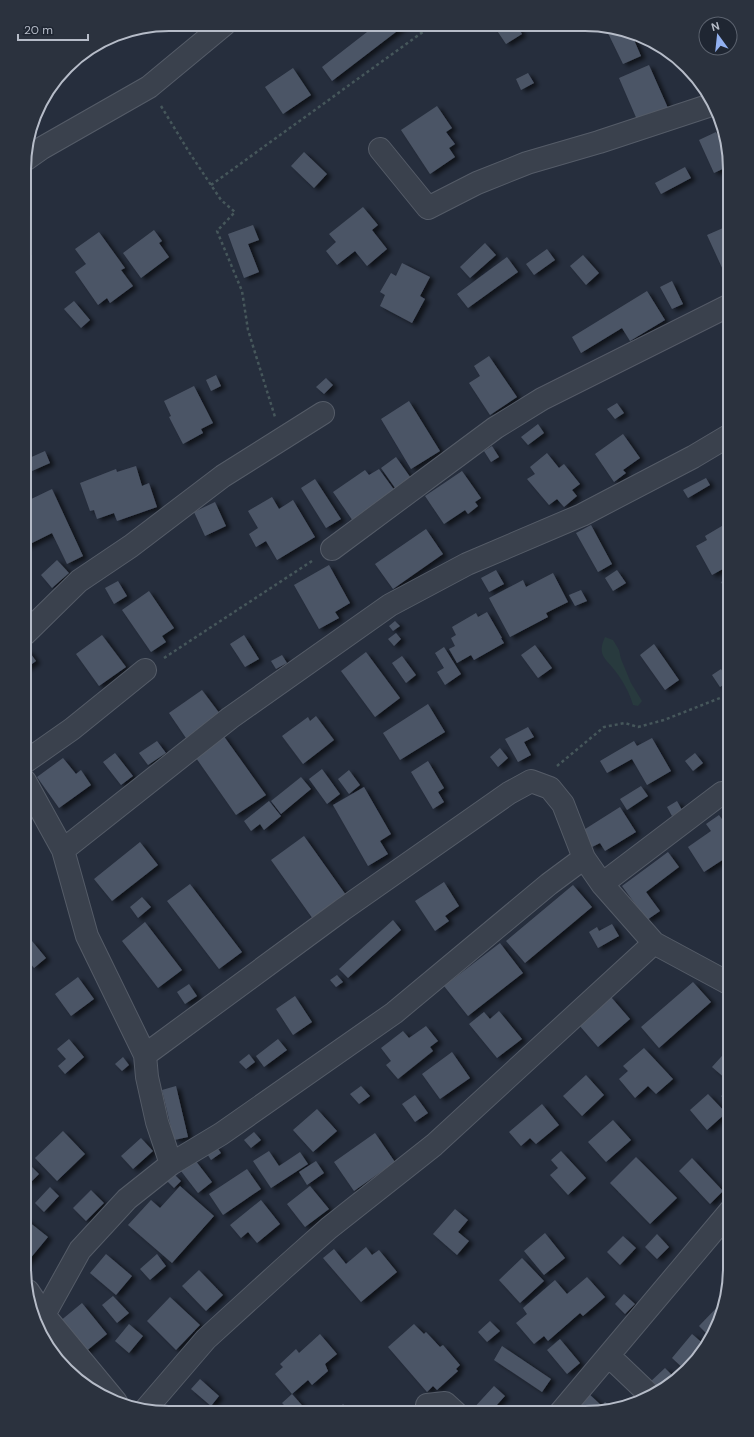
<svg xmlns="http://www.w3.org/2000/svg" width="754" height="1437" font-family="'DM Sans',sans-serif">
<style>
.green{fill:#283a3e}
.building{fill:#4c5566;filter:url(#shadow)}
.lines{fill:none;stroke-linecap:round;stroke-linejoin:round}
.minor-casing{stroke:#555c68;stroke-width:24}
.path{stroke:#46575b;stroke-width:2.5;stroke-dasharray:3 3;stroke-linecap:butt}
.minor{stroke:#3a414d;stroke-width:22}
.rim{fill:none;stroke:#b6bcc8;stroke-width:2}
</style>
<defs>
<filter id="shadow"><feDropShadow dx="4.5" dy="2.5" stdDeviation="2" flood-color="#0009"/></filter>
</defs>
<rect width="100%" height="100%" fill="#262e3d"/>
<path class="green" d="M605,637L613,640L619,650L621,659L631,683L642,701L638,706L633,705C630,694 623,681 616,672C607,659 596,656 605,637Z"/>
<path class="building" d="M376,25H405L332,81L322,67Z
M494,26H517L522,34L506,44Z
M605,27H613L631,33L641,56L623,64Z
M649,65L668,108L638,122L619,78Z
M293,68L311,95L283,114L265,87Z
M528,73L534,83L521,90L516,79Z
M437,106L452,128L446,132L455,144L449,148L455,157L430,174L401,130Z
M716,132L728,158L729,166L714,173L699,140Z
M304,152L327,174L314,188L291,166Z
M685,167L691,178L661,194L655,183Z
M363,207L378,225L372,230L387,249L367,266L355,251L337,265L326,251L336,242L329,234Z
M253,225L259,240L248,244L259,272L244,278L228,234Z
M730,225V269L724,272L707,235Z
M154,230L162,241L159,243L169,257L141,278L123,253Z
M99,232L125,268L121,270L133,286L110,303L107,298L98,305L75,272L86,264L75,249Z
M485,243L496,255L470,278L460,267Z
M547,249L555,260L534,275L526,264Z
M583,255L599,273L586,285L570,266Z
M507,257L518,272L468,308L457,294Z
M402,263L430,277L420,296L425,299L412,323L380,306L385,295L380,292L391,273L396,276Z
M672,281L683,304L672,309L660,287Z
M647,291L665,320L630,341L622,328L581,353L572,337Z
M74,301L90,320L81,328L64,309Z
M489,356L517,397L490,415L469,383L480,376L474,366Z
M216,375L221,386L211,391L206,380Z
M326,378L333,385L324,394L316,387Z
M194,386L213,423L201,429L203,433L183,444L169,417L171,416L164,401Z
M409,401L440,451L411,469L381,419Z
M617,403L624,413L615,419L607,409Z
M538,424L544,433L528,445L521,437Z
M623,434L640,458L623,470L626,473L614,482L595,454Z
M492,446L499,457L491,462L484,451Z
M45,451L50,463L32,471L27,459Z
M547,453L559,468L564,464L580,484L572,490L577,496L564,507L557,499L549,505L527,479L535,474L530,467Z
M396,457L413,481L398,492L381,468Z
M136,466L142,486L149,483L157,507L117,521L114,513L97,519L94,510L90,511L80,483L116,469L117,472Z
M379,469L395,491L353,521L333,492L365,470L369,475Z
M462,471L481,498L475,502L478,506L468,514L465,510L444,524L425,496Z
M706,478L710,485L688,498L683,490Z
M315,479L341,519L326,528L301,488Z
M52,489L83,556L67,564L52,533L26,546L25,542V502Z
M272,497L279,509L293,500L315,537L277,560L266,541L256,547L249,534L258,528L248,511Z
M215,502L226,526L205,536L194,512Z
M727,523L730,527V565L712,575L696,546L707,540L705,536Z
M591,525L612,564L598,572L576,533Z
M426,529L443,554L393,589L375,564Z
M57,560L69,573L52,588L41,575Z
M329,565L350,603L335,612L339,618L319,629L294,585Z
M496,570L504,584L489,592L481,578Z
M617,570L626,583L613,591L605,578Z
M553,573L568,602L546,613L548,617L510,637L489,598L523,580L526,587Z
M730,577V599L721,582Z
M118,581L127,596L114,604L105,588Z
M581,590L587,601L575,606L569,595Z
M149,591L174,628L162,636L166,642L151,652L122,610Z
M487,612L502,638H501L504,643L474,660L471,655L457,663L449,649L455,646L451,638L456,635L452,627L476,613L478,617Z
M395,621L400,626L393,631L389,626Z
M396,633L401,639L394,646L388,639Z
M102,635L126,667L99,686L76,654Z
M244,635L259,659L245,667L230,644Z
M654,644L679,680L665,690L640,655Z
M535,645L552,668L538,678L521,655Z
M444,647L461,674L445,685L437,672L444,668L435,653Z
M28,650L36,661L25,669V652Z
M366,652L400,698L375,717L341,671Z
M282,655L287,663L276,669L271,661Z
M402,656L416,675L406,683L392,663Z
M721,669L729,681L720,687L712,675Z
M202,690L220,714L186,738L169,713Z
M428,704L445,732L400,760L383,733Z
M316,716L334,740L303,764L282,736L308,717L310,721Z
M528,727L534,737L524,742L531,755L518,762L505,739Z
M223,735L266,795L236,815L194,755Z
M652,738L671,771L647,785L632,759L607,773L600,761L634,741L637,746Z
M157,741L166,753L148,765L139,753Z
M500,748L508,758L498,767L490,757Z
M115,753L133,776L121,785L103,762Z
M695,753L703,763L693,771L685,761Z
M63,758L76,774L81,770L91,785L59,808L37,777Z
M428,761L444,788L438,792L444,802L433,809L411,772Z
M322,769L340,794L327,804L309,779Z
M349,770L360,785L349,794L338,779Z
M301,777L311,789L281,814L271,801Z
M641,786L648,796L627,810L620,799Z
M364,787L391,834L380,841L388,854L368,866L333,805Z
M269,801L281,816L264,830L260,824L251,831L244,821Z
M677,801L682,810L672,816L667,807Z
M620,807L636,832L605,851L600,843L592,847L582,831Z
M719,815L730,830V855L704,872L688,847L711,831L706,824Z
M304,836L346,895L313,919L271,860Z
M140,842L158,865L112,901L94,879Z
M668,852L679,867L646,892L660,911L647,920L622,886Z
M444,882L459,906L445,916L449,921L435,931L415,901Z
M190,884L242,952L219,969L167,901Z
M573,885L592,907L525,963L506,941Z
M142,897L151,907L138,918L130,907Z
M393,920L401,930L348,978L339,969Z
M145,922L182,970L158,988L122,941Z
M612,924L619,936L598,948L589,932L597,927L599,931Z
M32,941L46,958L34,968L24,955V947Z
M500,943L523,973L468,1016L444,986Z
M337,975L343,982L336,987L330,980Z
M78,977L94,999L71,1016L55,994Z
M693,982L711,1002L659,1048L641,1027Z
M189,984L197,996L185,1004L177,992Z
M295,996L312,1022L293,1035L276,1009Z
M611,997L630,1019L598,1047L579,1025Z
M499,1011L522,1039L497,1058L469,1024L484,1012L490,1019Z
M426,1026L438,1041L430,1047L433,1051L398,1079L386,1065L391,1061L381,1048L403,1031L409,1038Z
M69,1039L84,1057L65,1074L58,1066L66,1059L57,1049Z
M278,1039L287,1050L264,1067L256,1056Z
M730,1047V1075L726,1079L712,1067Z
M644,1048L673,1079L656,1094L648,1086L635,1098L619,1079L628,1071L623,1066Z
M452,1052L470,1078L440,1099L422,1074Z
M249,1054L255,1062L246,1069L239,1062Z
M123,1057L129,1065L122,1071L115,1064Z
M586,1075L604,1095L582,1116L563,1096Z
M176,1086L188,1137L174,1140L162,1090Z
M361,1086L370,1096L359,1104L350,1094Z
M728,1090L730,1092V1102L728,1104L721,1096Z
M708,1094L726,1113L707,1130L690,1110Z
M415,1095L428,1113L415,1122L402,1104Z
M542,1104L559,1125L536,1144L530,1138L521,1146L509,1132Z
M317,1109L337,1131L313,1152L293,1130Z
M613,1120L631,1140L606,1162L588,1142Z
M63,1131L85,1154L57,1181L35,1158Z
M254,1132L261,1140L251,1148L244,1140Z
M375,1133L395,1162L354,1191L334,1162Z
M141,1138L153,1151L133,1169L121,1156Z
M216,1146L221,1153L211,1160L206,1152Z
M269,1151L279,1166L300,1152L308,1164L271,1188L253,1161Z
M561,1151L586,1178L568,1195L550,1175L558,1168L551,1160Z
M636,1157L677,1198L650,1224L610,1183Z
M692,1158L723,1191L710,1204L679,1171Z
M195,1160L212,1182L198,1193L181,1171Z
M316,1161L324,1173L307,1185L299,1172Z
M30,1165L39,1174L30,1183L24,1177V1171Z
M247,1169L261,1189L223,1215L209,1194Z
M174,1174L181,1181L174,1188L167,1181Z
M180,1186L214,1216L172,1263L128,1225L151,1200L160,1208Z
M310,1186L329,1209L305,1227L287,1204Z
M50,1187L59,1196L44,1212L35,1203Z
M91,1190L104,1203L86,1221L73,1208Z
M261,1200L280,1224L257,1243L248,1232L241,1238L230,1225Z
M455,1209L468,1220L458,1232L469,1241L457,1255L433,1234Z
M24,1218L48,1237L24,1266Z
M545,1233L565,1258L544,1275L524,1251Z
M657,1234L669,1247L657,1259L645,1247Z
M623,1236L636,1248L620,1265L607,1252Z
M366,1247L372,1255L379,1250L397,1272L361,1302L323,1258L334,1249L346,1264Z
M106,1254L132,1276L116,1295L90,1273Z
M157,1254L166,1266L150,1280L140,1269Z
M522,1258L544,1281L520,1303L499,1280Z
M199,1270L223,1295L206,1311L182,1286Z
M587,1277L605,1297L583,1316L580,1313L548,1341L544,1336L534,1344L516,1323L527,1314L523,1308L555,1280L567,1294Z
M624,1294L635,1304L625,1314L615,1304Z
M113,1296L129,1313L117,1323L102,1305Z
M170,1297L200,1325L176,1350L147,1321Z
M725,1299L719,1323L711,1338L699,1326Z
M82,1303L107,1334L84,1353L59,1322Z
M490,1321L500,1331L487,1342L478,1332Z
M129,1324L143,1336L129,1353L115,1341Z
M414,1324L424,1334L426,1332L440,1347L443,1345L460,1365L456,1369L458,1371L437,1390L433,1386L427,1392L388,1347Z
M320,1334L337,1354L325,1364L328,1371L312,1385L308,1380L292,1394L275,1374L283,1367L280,1364L296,1349L299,1353Z
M692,1334L706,1346L700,1356L685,1370L672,1358Z
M560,1339L580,1363L567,1374L547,1350Z
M502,1346L551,1379L542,1392L494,1360Z
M665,1368L676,1379L666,1388L658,1392L649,1383Z
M200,1379L219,1396L211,1406L191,1389Z
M494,1386L505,1396L495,1407L501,1413H473L471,1411Z
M588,1393L602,1406L605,1402L613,1408L582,1413L575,1407Z
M292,1394L308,1412H291L282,1403Z
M343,1404L350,1411L348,1412H339L337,1411Z"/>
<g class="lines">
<defs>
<path id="minor" d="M380,149L428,208L477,183L527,163L599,142L711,105
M25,160L42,148L149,87L225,24
M332,549L495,428L542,399L730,305
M25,634L79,581L131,546L223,476L323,413
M25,762L72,729L145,670
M25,781L63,850L87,936L145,1055L147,1077L157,1122L171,1164
M63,850L230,718L390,605L467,564L582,515L693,457L730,435
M584,858L602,884L654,943
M602,884L722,793
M28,1291L44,1315L116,1402
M44,1315L80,1250L127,1199L171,1164L221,1134L394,1013L549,884L584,858L563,804L550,788L531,781L509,793L342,910L145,1055
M609,1356L651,1396
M427,1405L445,1403L456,1413
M145,1410L206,1339L284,1268L329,1228L434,1145L654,943L730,984
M560,1413L730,1211"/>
</defs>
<use href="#minor" class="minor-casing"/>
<path class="path" d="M161,106L189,152L221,200L235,212L217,231L242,291L248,330L275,417
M211,185L431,26
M164,658L312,561
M557,766L604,727L625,723L638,727L664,720L720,698L730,693"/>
<use href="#minor" class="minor"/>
</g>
<path d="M0 0H754V1437H0ZM169 31H585A138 138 0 0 1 723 169V1268A138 138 0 0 1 585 1406H169A138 138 0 0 1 31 1268V169A138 138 0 0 1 169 31Z" fill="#2b323e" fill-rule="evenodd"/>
<path class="rim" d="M169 31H585A138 138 0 0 1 723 169V1268A138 138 0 0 1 585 1406H169A138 138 0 0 1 31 1268V169A138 138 0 0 1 169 31Z"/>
<g transform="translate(718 36) rotate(345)"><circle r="19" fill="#1f2632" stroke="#5b626e"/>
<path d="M0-3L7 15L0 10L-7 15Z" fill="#92b1f1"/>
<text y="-6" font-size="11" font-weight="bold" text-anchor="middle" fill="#b6bcc8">N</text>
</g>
<path d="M18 34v6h70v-6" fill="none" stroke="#b6bcc8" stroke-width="2"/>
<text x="24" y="34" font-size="12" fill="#b6bcc8" stroke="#1f2632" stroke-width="3" paint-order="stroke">20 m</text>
</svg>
